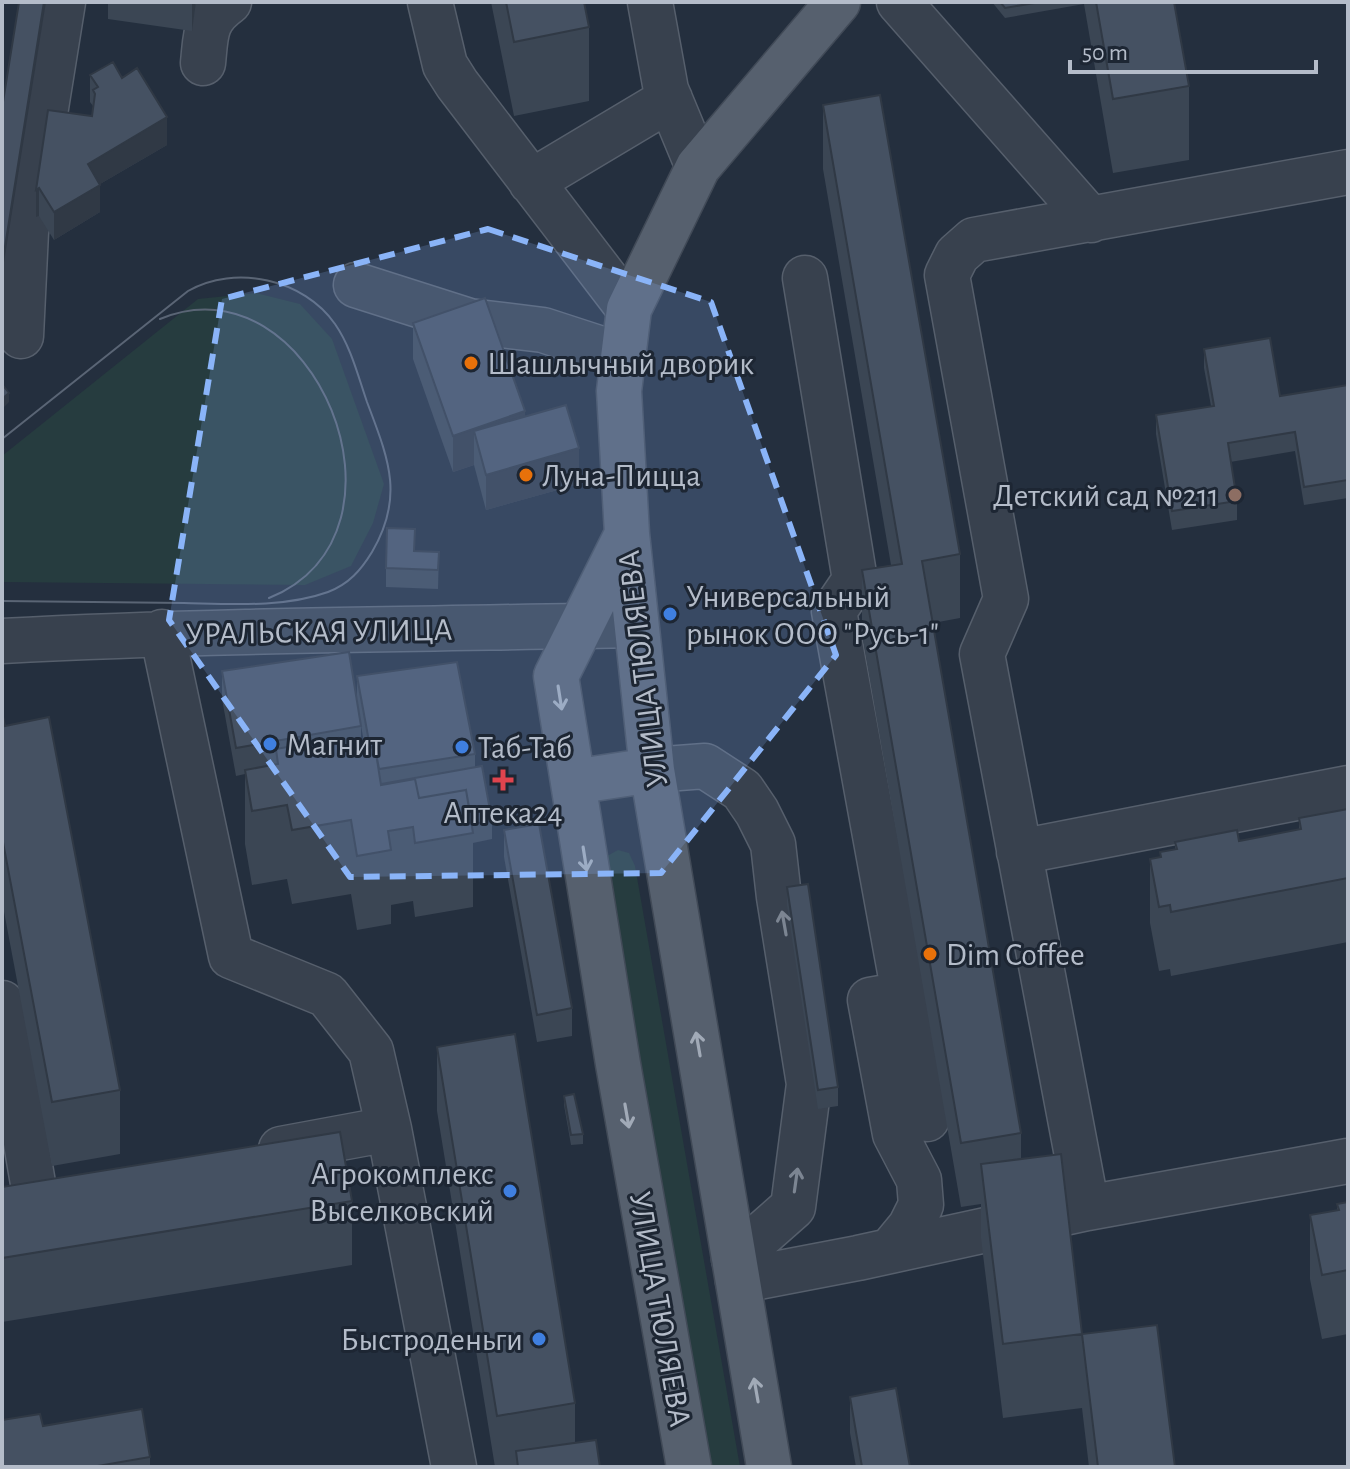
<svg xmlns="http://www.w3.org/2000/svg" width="1350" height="1469" font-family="'Alegreya Sans',sans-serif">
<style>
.green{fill:#263c3f}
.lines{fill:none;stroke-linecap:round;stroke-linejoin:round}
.minor-casing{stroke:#565f6c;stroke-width:47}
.major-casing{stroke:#414a57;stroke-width:47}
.minor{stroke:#38414e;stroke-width:44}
.major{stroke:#56606e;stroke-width:44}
.tram{stroke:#5a6575;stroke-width:2}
.wall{fill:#3b4654;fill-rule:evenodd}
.shaded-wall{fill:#303945}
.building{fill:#455162;stroke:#303945;stroke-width:2}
.oneway{stroke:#a1aab7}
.oneway2{stroke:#7c8592}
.marked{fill:#8ab4f8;fill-opacity:0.2;stroke:#8ab4f8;stroke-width:6;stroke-dasharray:16 10;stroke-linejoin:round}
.food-dot{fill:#e8710a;stroke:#1d2633;stroke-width:3}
.education-dot{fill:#8d6e63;stroke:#1d2633;stroke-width:3}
.shop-dot{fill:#3f7fe0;stroke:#1d2633;stroke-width:3}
.health-dot{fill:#e0444e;stroke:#1d2633;stroke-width:3}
.labels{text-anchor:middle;stroke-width:6;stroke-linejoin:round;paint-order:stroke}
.poi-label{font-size:32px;fill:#b4bcc9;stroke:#1d2633;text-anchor:start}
.street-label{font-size:32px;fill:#b4bcc9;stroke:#1d2633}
</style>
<rect width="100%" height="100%" fill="#242f3e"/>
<path class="green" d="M256,293L300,304L332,339L384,484L373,523L351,566L305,585L2,582V456L198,299Z
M618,850L629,853L635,866L740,1467H710L607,873V856Z"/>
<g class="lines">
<defs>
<path id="minor" d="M430,2L445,65L457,84L629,309
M650,2L666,90L698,167
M899,2L1091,220
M203,63C206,34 204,20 229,2
M531,182L670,99
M805,278L855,580L834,611L904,994L870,1000L895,1134L919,1180L921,1205L910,1227L891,1250
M356,285L469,321L543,330L623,356
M21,336L26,232L63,2
M162,632L231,956L327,995L371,1051L389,1129L454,1467
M2,641C213,630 424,629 636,625
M652,770L705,766L742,790L757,812L773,844L779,897L809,1084L793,1207L734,1259
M1019,852L1348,788
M904,994L927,1119
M2,1003L35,1195
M281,1149L389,1129
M1087,1208L982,654L1006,599L947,275L957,255L974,240L1348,172
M738,1281L858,1258L1087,1208L1348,1161"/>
<path id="major" d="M627,534L556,676L618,1064L689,1467
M573,782L652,770
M769,1467L652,770L627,534L619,391L629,309L698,167L838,2"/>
</defs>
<use href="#minor" class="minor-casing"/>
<use href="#major" class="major-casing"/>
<use href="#minor" class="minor"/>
<use href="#major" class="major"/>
<path class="tram" d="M160,319C312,255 429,533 269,598
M2,439L188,291C235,264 304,279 335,324C351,347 358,376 367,402C388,458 405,496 372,552C361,570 349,584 328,592C284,608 230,604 184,603C123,602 63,602 2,601"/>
</g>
<path class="wall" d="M108,2H196L192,31L108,19Z
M491,2H584L589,27V101L514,116Z
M992,2H1174L1189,86V160L1113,173L1084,4L1005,18Z
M90,75L122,78L167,145L100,184V212L54,240L39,216L36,217V190L92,116L93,106L90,102Z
M823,105L960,554V618L933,623L1021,1133V1159L1082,1334V1408L1003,1418L981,1238V1204L961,1207L862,634V570L891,565L823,169Z
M413,323L525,417L579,484L486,510L474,465L453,472L413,359Z
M1204,349L1280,396L1348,385V498L1304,505L1295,451L1230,462L1237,501V520L1172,530L1156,434V415L1211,406L1204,368Z
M415,551L439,552L438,589L386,587V568Z
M222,671L357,702V676L475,754V767L492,821V839L473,843V907L415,917L413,901L391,905V924L357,930L351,894L292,904L287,879L252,885L245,844V774L236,776L222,699ZM359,714L365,748L361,749V726Z
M2,712L5,726L120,1090V1154L52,1166L2,901Z
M1348,809V942L1171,976L1170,969L1159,971L1150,923V859L1160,857V852L1175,849V842L1239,841L1299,830V818Z
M504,830L572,1008V1036L537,1042L504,857Z
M787,887L838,1087V1106L818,1109L787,906Z
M437,1047L575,1403V1442L600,1467H495L437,1111Z
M564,1096L583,1134V1144L571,1145L564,1105Z
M2,1187L352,1201V1265L2,1322Z
M1348,1202V1334L1322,1339L1310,1279V1215L1337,1210V1204Z
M1082,1334L1175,1467H1089L1082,1408Z
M850,1397L910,1467H856L850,1433Z
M43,1426L150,1457V1467H2Z"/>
<path class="shaded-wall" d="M44,2H46L4,262V253Z
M192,2H196L192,31Z
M167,117V145L88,191V164Z
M100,185V212L54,240V212Z
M39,188V216L36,217V190Z
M9,393V402L2,409V399Z
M525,411V447L474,431V465L453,472V436Z
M579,448V484L486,510V475Z"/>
<path class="building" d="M19,2H44L4,253L2,252V108Z
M506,2H584L589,27L514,42Z
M1000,2H1040L1005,8Z
M1096,2H1174L1189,86L1113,99Z
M113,62L122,78L137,68L167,117L88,164L100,185L54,212L39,188L36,190L48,110L92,116L95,94L93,90L98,87L90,75Z
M880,95L960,554L922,561L1021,1133L961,1143L862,570L902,564L823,105Z
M485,298L525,411L453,436L413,323Z
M1270,338L1280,396L1348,385V480L1304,487L1295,432L1228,443L1237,501L1172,511L1156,415L1214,406L1204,349Z
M2,384L9,393L2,399Z
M566,405L579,448L486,475L474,431Z
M387,528L415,529L414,551L439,552L438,570L386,568Z
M349,652L361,726L236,748L222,671Z
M457,662L475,754L379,769L375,747H370L357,676Z
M2,712L5,726L49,717L120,1090L52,1102L2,837Z
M338,738L340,753L375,747L381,785L415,779L419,798L466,790L473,833L415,843L413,827L388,831L391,850L357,856L351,820L292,830L287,805L252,811L245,770L278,764L276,749Z
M482,766L492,821L472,824L466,790L419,798L415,779L381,785V784Z
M1348,809V878L1171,912L1170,905L1159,907L1150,859L1161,857L1160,852L1177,849L1175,842L1237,830L1239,841L1301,829L1299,818Z
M539,824L572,1008L537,1015L504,830Z
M808,884L838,1087L818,1090L787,887Z
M515,1034L575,1403L497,1416L437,1047Z
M574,1094L583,1134L571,1135L564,1096Z
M340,1132L352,1201L2,1258V1187Z
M1061,1154L1082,1334L1003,1344L981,1164Z
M1348,1202V1270L1322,1275L1310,1215L1339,1210L1337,1204Z
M1157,1325L1175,1467H1098L1082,1334Z
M896,1388L910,1467H862L850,1397Z
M142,1409L150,1457L92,1467H2V1420L40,1414L43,1426Z
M596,1440L600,1467H518L516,1451Z"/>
<defs><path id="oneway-shaft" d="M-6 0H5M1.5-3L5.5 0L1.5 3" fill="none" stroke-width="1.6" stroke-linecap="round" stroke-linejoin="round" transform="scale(2)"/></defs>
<g class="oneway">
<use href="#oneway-shaft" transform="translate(560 698) rotate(81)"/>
<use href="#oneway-shaft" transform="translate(585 859) rotate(81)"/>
<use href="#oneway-shaft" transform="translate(698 1044) rotate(-100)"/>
<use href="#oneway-shaft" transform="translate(627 1116) rotate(80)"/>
<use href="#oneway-shaft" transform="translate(756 1390) rotate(-100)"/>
</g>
<g class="oneway2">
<use href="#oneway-shaft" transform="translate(784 923) rotate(-100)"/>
<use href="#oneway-shaft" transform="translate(796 1180) rotate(-82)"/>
</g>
<path class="marked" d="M488,229L711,302L836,655L661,873L350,877L169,620L222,299Z"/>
<g class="food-dot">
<circle cx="471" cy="363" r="8"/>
<circle cx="526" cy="475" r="8"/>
<circle cx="930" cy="954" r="8"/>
</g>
<circle class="education-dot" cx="1235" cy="495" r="8"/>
<g class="shop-dot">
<circle cx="670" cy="614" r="8"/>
<circle cx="270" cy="744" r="8"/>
<circle cx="462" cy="747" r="8"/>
<circle cx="510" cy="1191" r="8"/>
<circle cx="539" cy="1339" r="8"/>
</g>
<path class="health-dot" d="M499 768h8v8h8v8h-8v8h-8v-8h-8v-8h8z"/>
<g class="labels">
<g class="poi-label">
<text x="487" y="374">Шашлычный дворик</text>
<text x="542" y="486">Луна-Пицца</text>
<text x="1219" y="506" text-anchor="end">Детский сад №211</text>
<text x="686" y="607">Универсальный<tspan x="686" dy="37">рынок ООО "Русь-1"</tspan></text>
<text x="286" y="755">Магнит</text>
<text x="478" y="758">Таб-Таб</text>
<text x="503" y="823" text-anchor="middle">Аптека24</text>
<text x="946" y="965">Dim Coffee</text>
<text x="494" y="1184" text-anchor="end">Агрокомплекс<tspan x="494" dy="37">Выселковский</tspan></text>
<text x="523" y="1350" text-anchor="end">Быстроденьги</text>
</g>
<g class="street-label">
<text transform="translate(319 631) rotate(-1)" y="11">УРАЛЬСКАЯ УЛИЦА</text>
<text transform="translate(642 669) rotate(-97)" y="11">УЛИЦА ТЮЛЯЕВА</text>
<text transform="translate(661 1309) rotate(80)" y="11">УЛИЦА ТЮЛЯЕВА</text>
</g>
</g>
<rect width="1350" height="1469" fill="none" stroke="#b4bcc9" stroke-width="8"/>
<path d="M1070 60v12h246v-12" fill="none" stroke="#b4bcc9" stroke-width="4"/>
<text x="1082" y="60" font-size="24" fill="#b4bcc9" stroke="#1d2633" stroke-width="6" paint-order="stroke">50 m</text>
</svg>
